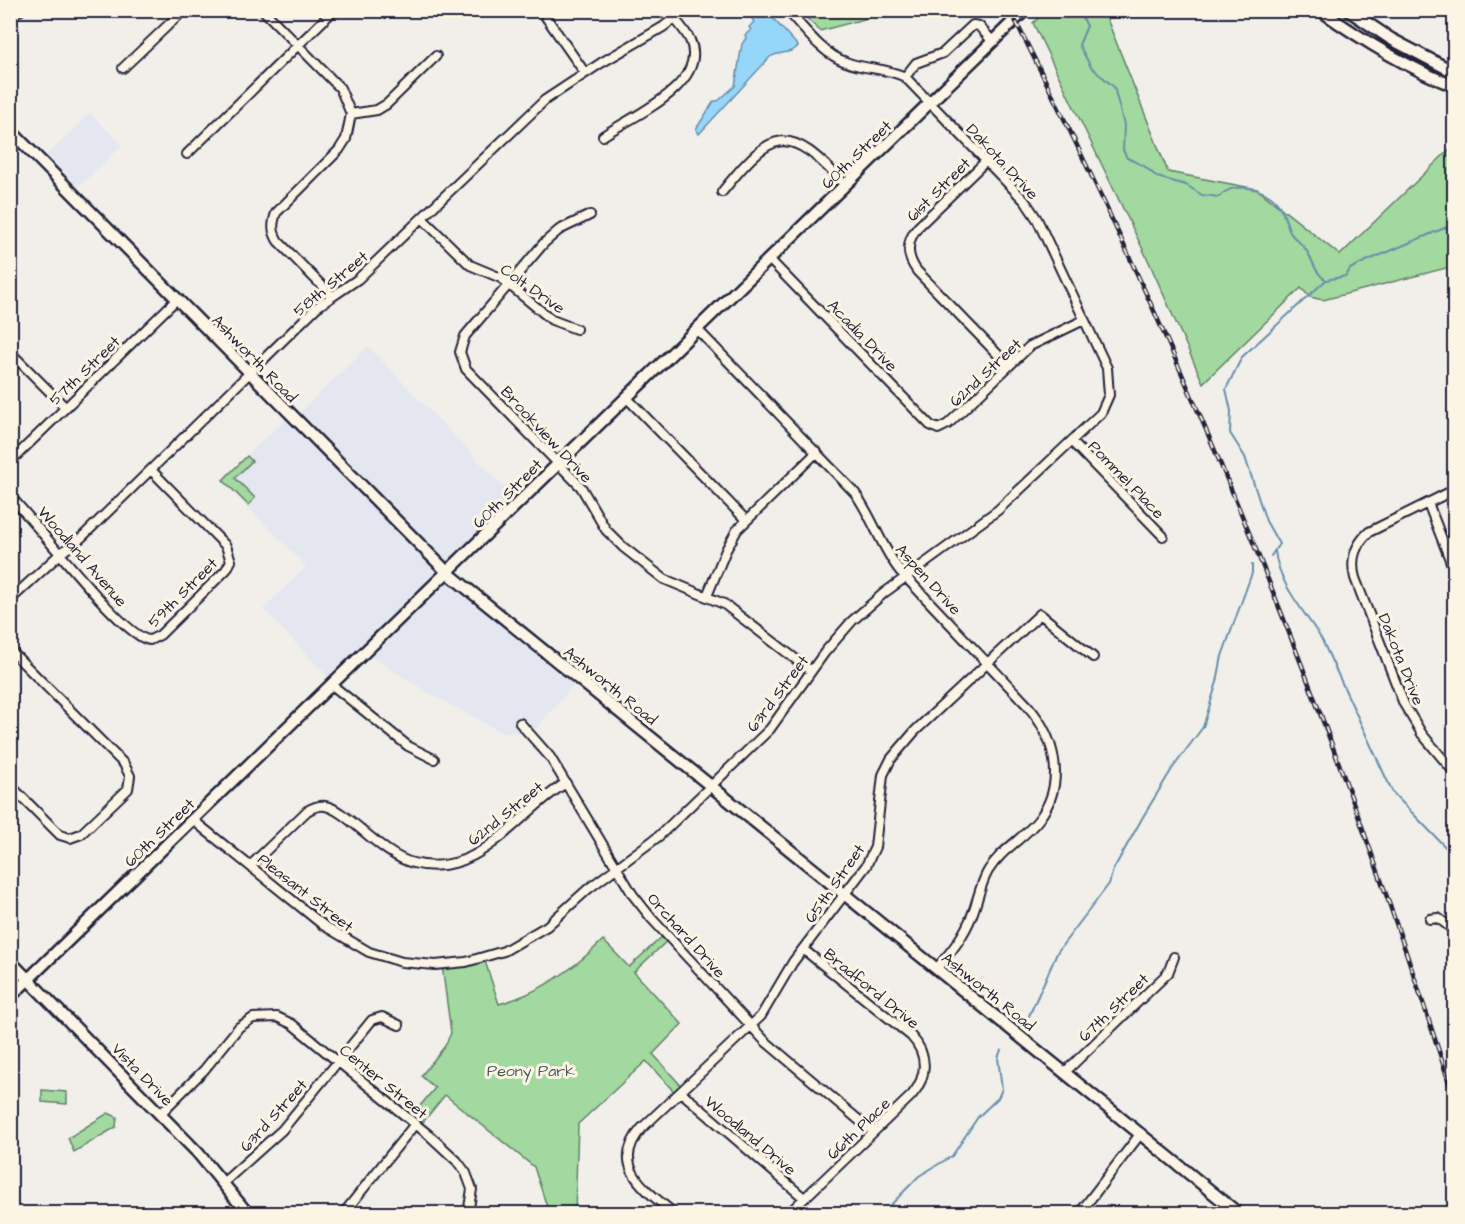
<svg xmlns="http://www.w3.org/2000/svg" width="1465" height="1224" font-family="'Architects Daughter',sans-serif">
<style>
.built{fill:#e4e7ef}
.green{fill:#a2d99e;stroke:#627e6c;stroke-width:1.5}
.water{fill:#96d6f8;stroke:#688eac;stroke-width:1.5}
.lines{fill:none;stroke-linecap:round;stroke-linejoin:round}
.stream{stroke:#688eac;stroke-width:2}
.street-casing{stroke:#22223b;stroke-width:12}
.secondary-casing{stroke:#22223b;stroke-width:15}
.street{stroke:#fcf5e5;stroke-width:8}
.secondary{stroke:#fcf5e5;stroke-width:10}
.rail-casing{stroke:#22223b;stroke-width:4.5}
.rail{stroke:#fcf5e5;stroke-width:2;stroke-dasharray:7;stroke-linecap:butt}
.labels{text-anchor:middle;stroke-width:6;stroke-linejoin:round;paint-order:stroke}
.street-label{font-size:16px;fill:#22223b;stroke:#fcf5e5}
.park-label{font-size:16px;fill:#485959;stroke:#fcf5e5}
</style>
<rect width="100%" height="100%" fill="#f1efea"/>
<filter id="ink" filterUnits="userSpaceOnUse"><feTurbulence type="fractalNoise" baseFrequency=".0167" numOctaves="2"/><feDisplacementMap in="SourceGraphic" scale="12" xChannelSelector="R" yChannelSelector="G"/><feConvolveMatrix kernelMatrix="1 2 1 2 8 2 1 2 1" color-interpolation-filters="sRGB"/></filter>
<g filter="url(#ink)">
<path class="built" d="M90,113L122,145L72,193L41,161Z
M368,346L519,503L448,572L579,679L531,734L499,731L427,692L365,653L334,683L263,609L306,566L221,480L290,415L294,418Z"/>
<path class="green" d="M799,11H894L820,31Z
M1046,11H1101L1105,14L1168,172L1257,189L1340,255L1454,145V266L1323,300L1310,297L1301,288L1203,383L1149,262L1033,23Z
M247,456L252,461L235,478L255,498L248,505L223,480Z
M665,934L670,938L634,972L682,1024L653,1054L684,1089L677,1095L646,1061L578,1124L575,1213H549L534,1167L445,1095L419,1127L409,1119L435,1088L421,1076L445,1046L451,1033L442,965L484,958L499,1004C540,993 574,969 603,940L629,967Z
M42,1090L67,1092V1104L42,1102Z
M108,1113L117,1117L116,1127L74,1152L68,1138Z"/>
<path class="water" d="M761,12L769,14L798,46C791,55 779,51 770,57L699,134L696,129L714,101H718L735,86L742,44L746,38L745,35L751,30L749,27L754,22L752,19Z"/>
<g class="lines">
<path class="stream" d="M1068,10L1084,20L1087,26L1079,45L1091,67L1114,87L1124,125L1123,150L1127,158L1144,166L1157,177L1186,185L1202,195L1219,197C1233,181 1264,187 1277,203C1284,211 1286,223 1290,232C1293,238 1299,241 1303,246C1313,257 1313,272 1326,280L1346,276L1350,269L1364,262L1454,224
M1275,551C1279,586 1305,611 1322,640L1393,793L1454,856
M1271,556L1279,544L1266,521L1245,457L1230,433L1231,411L1226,389L1242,357L1326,280
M1029,1016L1058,951L1109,884L1113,870L1144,815L1172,769L1203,727L1217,682L1222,656L1252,573V565
M882,1214L919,1176L952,1156L978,1117L998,1098L1002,1089L998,1058L1001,1050"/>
<defs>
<path id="street" d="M263,10L340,88L351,114L346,139L339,150L276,213C272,225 272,231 278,241L332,296
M541,10L585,73
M10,15L21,10
M123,68L184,10
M905,77L916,63L943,53L973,25L979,26L993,42
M351,114L377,110L387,104L436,56
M603,136C630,117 710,85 690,40C685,30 675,19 667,10
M187,154L334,10
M986,161L918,227C906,241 906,256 917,271L1009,366
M722,192C773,128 788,123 845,185
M590,215L559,230L544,243L465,336L460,352L466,369L581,487L606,530L623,547L664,579L724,604L811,671
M422,218L470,265L501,278L552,320L576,329
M769,259L930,425L938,429L948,424L1030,346L1084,320
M697,329L855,493C873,518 881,547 900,571L1027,705C1055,737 1067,782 1039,819C1024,839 1001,849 988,871C980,885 978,900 972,915C964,936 951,952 937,968
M10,352L65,407
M626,397L746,520
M1072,442L1163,536
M10,462L177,299
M1454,490L1369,532C1355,545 1350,559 1355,578L1404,704L1422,734L1454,772
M10,496C34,520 125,640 150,640L160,635L226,570L231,561L226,546L151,470
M1428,503L1454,570
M707,596L726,550L737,530L817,452
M10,600L61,553L82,537L317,307L358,279L545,100L601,63L663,27L685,10
M10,650L124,764L130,776L128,789L81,834L70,838L60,835L10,785
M332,685L408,746L434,759
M520,723L550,757L633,895L652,919L765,1041L873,1132
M193,820L323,925L369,952L402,962L435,965L466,962L504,951L547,926L588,889L659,836L770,729L825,652L852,621L884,593L998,510L1101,413L1109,395L1107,368L1037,219L1025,201L905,77C885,67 866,70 846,62C822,54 804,28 787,10
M250,866L307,811C312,808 318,805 325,806C346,809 381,855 413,863C480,880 516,813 566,783
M1430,919L1438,918L1454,930
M1065,1072L1168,973L1174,957
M681,1092L804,1198
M160,1114L204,1070L239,1027L253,1018L277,1017L292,1024L331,1056L429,1135L457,1161L466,1173L472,1189L468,1214
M224,1182L282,1130L372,1020L382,1017L399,1025
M343,1214L415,1124
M675,1214C647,1191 608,1166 642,1128L761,1016L793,962L866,866L875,847L883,775L891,759L915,731L1040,614L1093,657
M788,1214L912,1095C928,1076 928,1054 911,1036L803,949
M1079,1214L1141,1133"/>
<path id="secondary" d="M1320,10C1362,40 1406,67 1454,86
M1348,10L1391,39L1454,72
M10,130L448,573L1239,1214
M10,961L198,1153L248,1214
M10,997L1025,10"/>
</defs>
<use href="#street" class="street-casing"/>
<use href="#secondary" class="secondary-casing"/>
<use href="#street" class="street"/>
<use href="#secondary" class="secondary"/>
<defs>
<path id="rail" d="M1010,10C1188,360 1335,724 1454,1098"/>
</defs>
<use href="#rail" class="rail-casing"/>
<use href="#rail" class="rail"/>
</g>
</g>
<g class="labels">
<g class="street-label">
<text transform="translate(856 154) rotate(-44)" y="6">60th Street</text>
<text transform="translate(1003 161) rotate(47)" y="6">Dakota Drive</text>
<text transform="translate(938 189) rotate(-45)" y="6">61st Street</text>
<text transform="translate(330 283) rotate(-40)" y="6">58th Street</text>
<text transform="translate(533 288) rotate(35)" y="6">Colt Drive</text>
<text transform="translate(863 335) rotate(46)" y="6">Acadia Drive</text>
<text transform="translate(255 358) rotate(46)" y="6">Ashworth Road</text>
<text transform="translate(84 370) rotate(-44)" y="6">57th Street</text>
<text transform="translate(985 372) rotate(-43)" y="6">62nd Street</text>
<text transform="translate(547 434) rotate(47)" y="6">Brookview Drive</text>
<text transform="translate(1127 479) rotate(46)" y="6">Pommel Place</text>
<text transform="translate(507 493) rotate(-45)" y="6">60th Street</text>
<text transform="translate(83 556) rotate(49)" y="6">Woodland Avenue</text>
<text transform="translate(929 579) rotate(48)" y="6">Aspen Drive</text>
<text transform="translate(182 592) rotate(-45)" y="6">59th Street</text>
<text transform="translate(1402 659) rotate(68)" y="6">Dakota Drive</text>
<text transform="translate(611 685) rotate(39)" y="6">Ashworth Road</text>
<text transform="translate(777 693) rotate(-53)" y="6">63rd Street</text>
<text transform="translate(505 813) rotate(-39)" y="6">62nd Street</text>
<text transform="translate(159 832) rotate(-44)" y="6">60th Street</text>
<text transform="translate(834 883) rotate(-55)" y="6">65th Street</text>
<text transform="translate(306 892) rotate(38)" y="6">Pleasant Street</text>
<text transform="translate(687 935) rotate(48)" y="6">Orchard Drive</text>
<text transform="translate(872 988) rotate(39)" y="6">Bradford Drive</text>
<text transform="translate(989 991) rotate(39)" y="6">Ashworth Road</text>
<text transform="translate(1113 1007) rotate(-44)" y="6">67th Street</text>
<text transform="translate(143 1074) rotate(46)" y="6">Vista Drive</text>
<text transform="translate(384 1081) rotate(39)" y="6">Center Street</text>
<text transform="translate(273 1115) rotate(-48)" y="6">63rd Street</text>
<text transform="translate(858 1128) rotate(-44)" y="6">66th Place</text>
<text transform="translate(751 1135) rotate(40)" y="6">Woodland Drive</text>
</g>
<g class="park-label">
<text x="531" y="1076">Peony Park</text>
</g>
</g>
<rect width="1465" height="1224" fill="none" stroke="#fcf5e5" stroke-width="36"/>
<rect x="18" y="18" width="1429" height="1188" fill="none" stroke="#22223b" stroke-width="2" filter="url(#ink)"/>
</svg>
